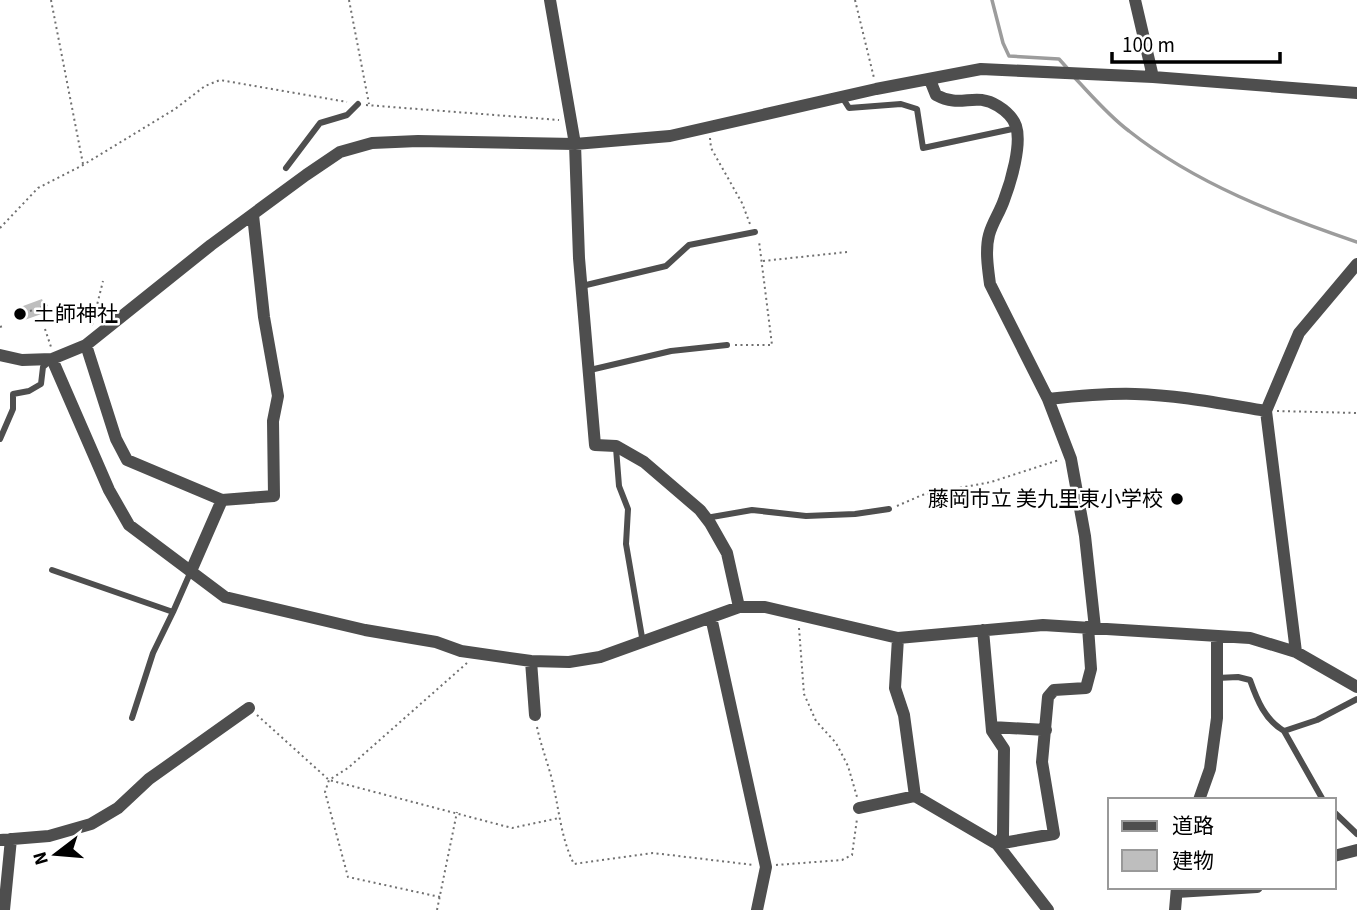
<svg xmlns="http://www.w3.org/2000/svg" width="1357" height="910" font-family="'Source Sans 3','Noto Sans JP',sans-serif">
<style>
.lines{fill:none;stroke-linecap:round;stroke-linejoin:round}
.stream{stroke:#9c9c9c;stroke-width:3.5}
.building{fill:#bebebe}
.path{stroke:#707070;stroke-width:2;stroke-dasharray:2 3.5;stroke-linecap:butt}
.lane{stroke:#4e4e4e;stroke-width:6}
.street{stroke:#4e4e4e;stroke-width:12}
.poi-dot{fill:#000;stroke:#fff;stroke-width:2.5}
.labels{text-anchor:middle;stroke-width:5;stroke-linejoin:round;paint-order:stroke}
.poi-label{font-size:21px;fill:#000;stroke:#fff;text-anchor:start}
</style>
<rect width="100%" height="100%" fill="#fff"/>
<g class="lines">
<path class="stream" d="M992,0L1003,43L1009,56L1059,59L1068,69
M1075,78C1092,96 1109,116 1129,131C1196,184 1278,215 1357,242"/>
</g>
<path class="building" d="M42,299L47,312L19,322L15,309Z"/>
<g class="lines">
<path class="path" d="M51,0L83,164
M349,0L369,104
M855,0L874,78
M366,105L559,120
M710,138L711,148L742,203L750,224
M0,228L38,188L83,165L175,109L205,86L220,80L347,102
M763,261L847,252
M30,311L48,305
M92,325L103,281
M0,327L5,325
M45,329L51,347
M735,345H772L759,241
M1277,411L1357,413
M897,506L922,495L991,482L1059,460
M799,628L804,694L816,721L836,743L848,766L857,797
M257,715L329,780L512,828L559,818
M537,727C540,742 545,755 549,769C559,801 559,835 574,864L653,853L754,865
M776,865L842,860L852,855L857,819
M440,897L348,877L325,792L329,780L348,768L467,663
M437,910L457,812"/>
<path class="lane" d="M842,97L849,108L901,104L917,109L923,148L1017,128
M286,168L320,123L347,115L358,104
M582,286L666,266L689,245L755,232
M590,370L671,351L727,345
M0,439L13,409V394L29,391L41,384L43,367L51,360
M616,448L619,486L628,509L626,544L643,643
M706,518L752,510L806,516L855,514L889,509
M52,570L173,612L191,571
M1217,678L1238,677L1250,680C1257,700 1265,720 1284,731L1317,720L1357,699
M132,718L153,653L173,612
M1284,731L1323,800
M1334,812L1357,834"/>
<path class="street" d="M550,0L575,144L579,258L595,445L616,446L644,462L700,510L710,523L727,553L739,607
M1135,0L1153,77
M930,80L936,95C962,109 974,91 998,106C1006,111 1013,117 1016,126C1022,144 1011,182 1004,200C1000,212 992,223 989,235C985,250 988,269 990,284L1048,399
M86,345L116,439L127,460L222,500L274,496L273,421L278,396L264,317L253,215
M0,355L22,360L52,359L86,345L211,245L306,175L340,152L372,143L418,141L575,144L670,136L876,89L981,69L1153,77L1357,93
M52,359L109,490L129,525L225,597L365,630L436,642L461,651L531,661L569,662L600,657L739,607H765L898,638L1043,625L1250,638L1296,652L1357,687
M191,571L222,500
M711,617L766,867L757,910
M1095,628L1085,536L1071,459L1048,399C1077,396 1106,393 1135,394C1179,395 1223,404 1266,411
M983,630L992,731L1004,749L1003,836L997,844
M898,638L895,688L904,715L915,796
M1296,652L1266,411L1299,333L1357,264
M531,661L535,715
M992,727L1046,730
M1199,800L1210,769L1217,718V636
M859,808L915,796L997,844L1048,910
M0,840L49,836L91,824L118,808L149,779L249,708
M997,844L1054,834L1042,762L1048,697L1054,690L1086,688L1091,669L1088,627
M1334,856L1357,850
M1177,892L1257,887
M4,910L11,839
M1175,910L1177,887"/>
</g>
<g class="poi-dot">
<circle cx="20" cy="314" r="7"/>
<circle cx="1177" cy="499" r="7"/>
</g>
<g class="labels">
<g class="poi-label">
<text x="34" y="321">土師神社</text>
<text x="1163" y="506" text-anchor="end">藤岡市立 美九里東小学校</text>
</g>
</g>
<rect x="1108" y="798" width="228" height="91" fill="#ffffff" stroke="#999999" stroke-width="2"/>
<rect x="1122" y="821" width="35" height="10" fill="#4e4e4e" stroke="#999999" stroke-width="2"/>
<text x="1172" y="833" font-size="21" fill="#000000">道路</text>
<rect x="1122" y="850" width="35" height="21" fill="#bebebe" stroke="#999999" stroke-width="2"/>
<text x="1172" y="868" font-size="21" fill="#000000">建物</text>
<g transform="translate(56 854) rotate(254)" stroke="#ffffff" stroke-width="5" paint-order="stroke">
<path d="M0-5L12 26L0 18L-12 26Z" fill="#000000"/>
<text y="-10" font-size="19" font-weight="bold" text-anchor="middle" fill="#000000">N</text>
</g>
<path d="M1112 52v10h168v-10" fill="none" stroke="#000000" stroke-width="3.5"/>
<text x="1122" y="52" font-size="21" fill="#000000" stroke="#ffffff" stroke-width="5" paint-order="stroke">100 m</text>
</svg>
